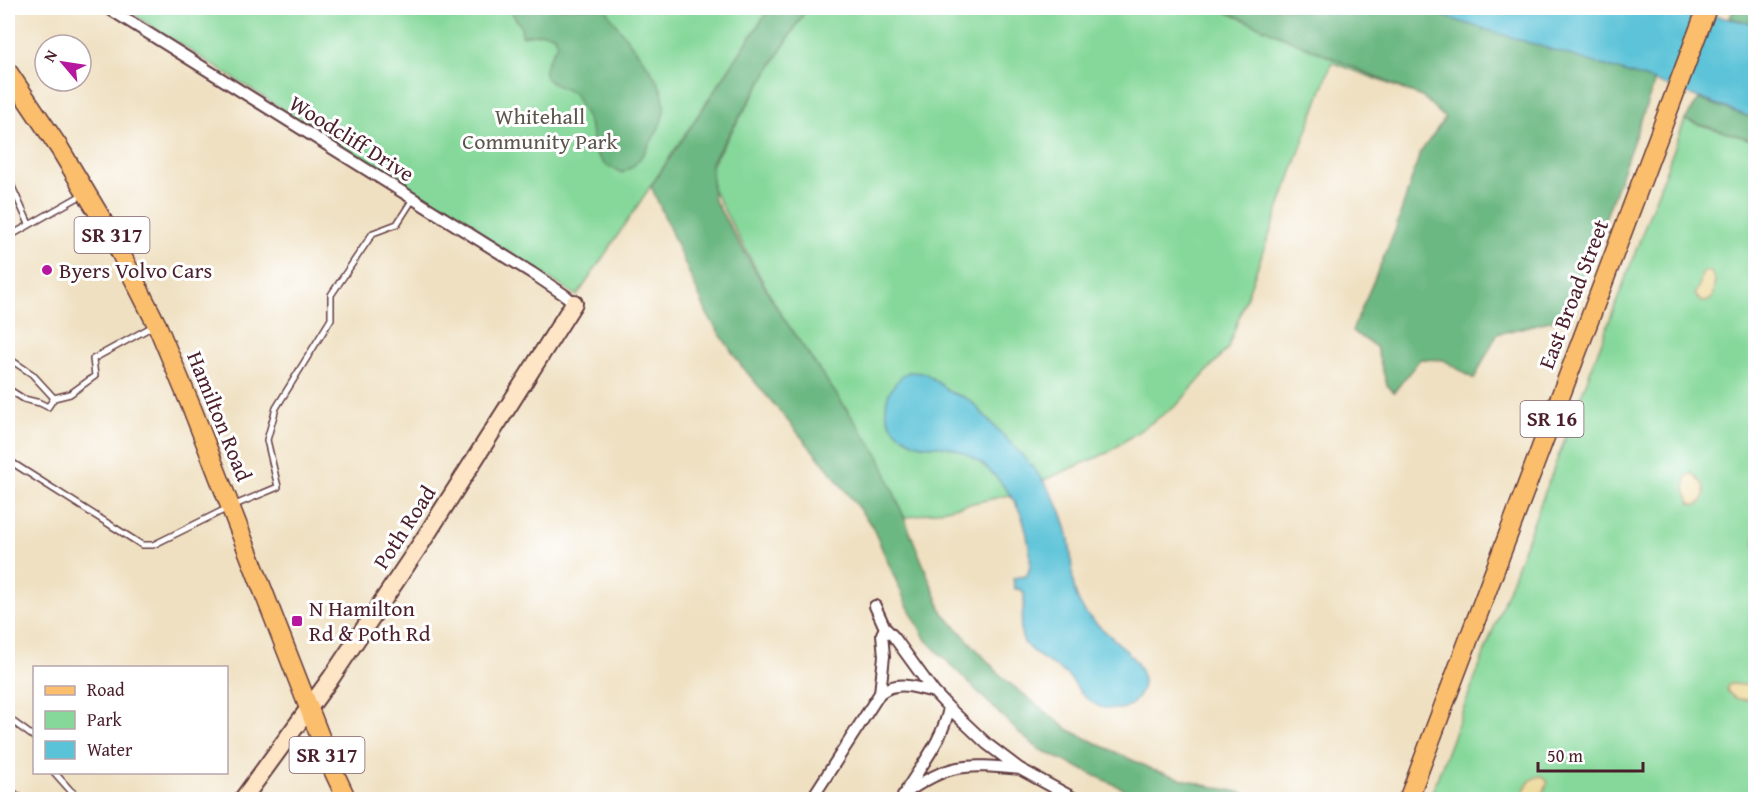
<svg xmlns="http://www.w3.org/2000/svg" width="1763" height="807" font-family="'Gentium Book Plus',serif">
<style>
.green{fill:#85d89a;stroke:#687c62;stroke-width:1.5}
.forest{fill:#6cb882;stroke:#5b6c56;stroke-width:1.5}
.sand{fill:#eeda9e;stroke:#9c7c64;stroke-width:1.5}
.water{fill:#5bc3d8;stroke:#527182;stroke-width:1.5}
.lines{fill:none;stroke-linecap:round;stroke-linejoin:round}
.lane-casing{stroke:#633c42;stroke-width:8}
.street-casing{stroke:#633c42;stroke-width:14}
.secondary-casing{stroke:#633c42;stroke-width:20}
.primary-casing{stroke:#633c42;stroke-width:21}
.lane{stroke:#fff;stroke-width:5}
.street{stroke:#fff;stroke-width:10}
.secondary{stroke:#fde5c5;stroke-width:16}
.primary{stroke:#fabe6d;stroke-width:18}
.poi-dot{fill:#b5179e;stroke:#fff;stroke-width:2}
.labels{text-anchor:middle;stroke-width:6;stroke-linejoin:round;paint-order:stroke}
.shield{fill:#fff;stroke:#80626b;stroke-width:1.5}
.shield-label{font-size:21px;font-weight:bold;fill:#4a1f2b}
.park-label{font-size:22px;fill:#5c564c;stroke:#fff}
.street-label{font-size:22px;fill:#4a1f2b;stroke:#fff}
.poi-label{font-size:22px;fill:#4a1f2b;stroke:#fff;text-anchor:start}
</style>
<rect width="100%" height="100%" fill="#fff"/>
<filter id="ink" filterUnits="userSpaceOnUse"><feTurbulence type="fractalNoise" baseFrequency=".0167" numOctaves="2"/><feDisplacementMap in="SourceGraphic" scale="12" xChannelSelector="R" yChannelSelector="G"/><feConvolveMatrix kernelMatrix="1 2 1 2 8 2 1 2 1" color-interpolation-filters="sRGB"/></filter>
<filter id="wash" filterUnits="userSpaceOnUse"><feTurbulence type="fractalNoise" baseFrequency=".008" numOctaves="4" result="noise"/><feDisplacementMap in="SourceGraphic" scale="24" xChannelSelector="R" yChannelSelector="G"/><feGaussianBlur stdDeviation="1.35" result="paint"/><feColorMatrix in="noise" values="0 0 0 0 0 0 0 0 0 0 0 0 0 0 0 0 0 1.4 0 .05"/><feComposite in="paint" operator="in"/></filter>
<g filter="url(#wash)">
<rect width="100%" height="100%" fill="#efe0c1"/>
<path class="green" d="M123,8H770L577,296Z
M807,8H1217L1425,98L1332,62L1228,348L1177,405L1107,453L1009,495L905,518L780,313L705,175Z
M1685,120L1755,141V799L1429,800Z"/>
<path class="forest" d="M511,8H606C620,36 661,72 664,101C666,116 658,131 650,143C642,156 636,167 622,173L604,164L592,148C596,129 582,110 574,93C538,79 538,76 558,43L553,35L543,33L522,36L521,27L510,10Z
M770,8H807L711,163L713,198L780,313L879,456L943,613L1003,678L1069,730L1153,770L1204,785L1272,799H1145L1039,749L1018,732L926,640L906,603L872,526L835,477L740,364L708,316L651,186Z
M1217,8H1416L1655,81L1570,316L1497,334L1474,379L1444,360L1420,359L1394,392L1387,385L1376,347L1352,331L1395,231L1420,153L1445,118L1424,98Z
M1734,8H1755V24L1730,18Z
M1699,99L1755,119V141L1685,120Z"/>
<path class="sand" d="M1705,271L1711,272L1715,281L1712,298L1706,302L1700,301L1695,294L1700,283L1702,273Z
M1692,473C1702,483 1707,485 1703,500L1697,505L1690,503L1685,489L1686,477Z
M1731,684L1755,686V700C1743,700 1734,701 1727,690L1728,685Z
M1542,776L1548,782C1541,799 1538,800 1520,799C1525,789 1528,777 1542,776Z"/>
<path class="water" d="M1416,8H1674L1755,24V119L1654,81Z
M908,372L925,373L952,393L966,398L973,403C1004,439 1042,468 1061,512C1065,523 1069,536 1070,547C1073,569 1070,593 1085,612C1100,632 1152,661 1142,688C1133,716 1103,714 1084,696C1078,690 1073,681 1067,675C1055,665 1031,654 1024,642C1016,628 1026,608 1024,593L1020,589H1015L1013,578L1026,576C1034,566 1029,547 1027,535C1021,499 987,458 951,448C935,443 923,450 907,439C877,421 881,391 908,372Z"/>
</g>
<g filter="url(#ink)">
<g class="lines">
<defs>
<path id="lane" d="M8,178L29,224
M8,237L82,195
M8,358L32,374L54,398L70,394L95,376L93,359L155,325
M8,389L24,399L40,403L48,407L54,398
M8,460L142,545H153L230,507L278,487L267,440L276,408L331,319V295L373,233L397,224L413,199
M8,718L34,737
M54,772L70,790L82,800
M8,789L24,800"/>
<path id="street" d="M108,8L532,273L566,296L574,303
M875,606L885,628L894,637L934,692L949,708L987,744L1020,769L1077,800
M880,693L884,656L882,634L885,628
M907,789C923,763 943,739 949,708
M903,795C949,762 966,764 1020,769
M811,800L880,693C898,680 913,687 934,692"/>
<path id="secondary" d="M242,800L331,678L422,542L574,303"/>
<path id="primary" d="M8,72L60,149L112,236L157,325L193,411L333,770L347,800
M1408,800L1707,8"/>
</defs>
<use href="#lane" class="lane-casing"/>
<use href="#street" class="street-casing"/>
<use href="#secondary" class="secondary-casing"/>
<use href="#primary" class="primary-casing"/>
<use href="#lane" class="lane"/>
<use href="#street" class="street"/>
<use href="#secondary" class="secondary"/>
<use href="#primary" class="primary"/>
</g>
</g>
<g class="poi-dot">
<circle cx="47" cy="270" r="6"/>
<rect x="291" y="615" width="12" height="12" rx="3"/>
</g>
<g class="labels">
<g class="shield">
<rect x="74.5" y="217" width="75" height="36" rx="4.5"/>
<rect x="1520.5" y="401" width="63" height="36" rx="4.5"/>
<rect x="289.5" y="737" width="75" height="36" rx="4.5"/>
</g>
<g class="shield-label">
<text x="112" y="242">SR 317</text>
<text x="1552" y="426">SR 16</text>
<text x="327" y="762">SR 317</text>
</g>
<g class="park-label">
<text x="540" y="124">Whitehall<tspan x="540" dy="25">Community Park</tspan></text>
</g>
<g class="street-label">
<text transform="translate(352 138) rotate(32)" y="8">Woodcliff Drive</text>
<text transform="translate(1573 294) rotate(-69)" y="8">East Broad Street</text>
<text transform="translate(220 416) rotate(68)" y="8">Hamilton Road</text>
<text transform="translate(404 527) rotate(-57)" y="8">Poth Road</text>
</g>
<g class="poi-label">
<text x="59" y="278">Byers Volvo Cars</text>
<text x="309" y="616">N Hamilton<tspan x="309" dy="25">Rd &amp; Poth Rd</tspan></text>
</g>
</g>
<rect width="1763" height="807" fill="none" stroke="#fff" stroke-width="30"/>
<rect x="33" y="666" width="195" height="108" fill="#ffffff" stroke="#b7a5aa" stroke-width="1.5"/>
<rect x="45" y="686" width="30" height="9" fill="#fabe6d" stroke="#b7a5aa" stroke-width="1.5"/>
<text x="87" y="696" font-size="18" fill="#4a1f2b">Road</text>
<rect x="45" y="711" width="30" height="18" fill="#85d89a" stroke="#b7a5aa" stroke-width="1.5"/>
<text x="87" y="726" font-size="18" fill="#4a1f2b">Park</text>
<rect x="45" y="741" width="30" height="18" fill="#5bc3d8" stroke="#b7a5aa" stroke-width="1.5"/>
<text x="87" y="756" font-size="18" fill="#4a1f2b">Water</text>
<g transform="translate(63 63) rotate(299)"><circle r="28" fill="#ffffff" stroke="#b7a5aa" stroke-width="1.5"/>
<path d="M0-4.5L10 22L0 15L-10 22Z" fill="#b5179e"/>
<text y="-9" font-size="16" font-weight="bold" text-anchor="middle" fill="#4a1f2b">N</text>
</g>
<path d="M1538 762v9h105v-9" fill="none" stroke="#4a1f2b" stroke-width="3"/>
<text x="1547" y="762" font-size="18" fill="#4a1f2b" stroke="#ffffff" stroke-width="4.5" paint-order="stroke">50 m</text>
</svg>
